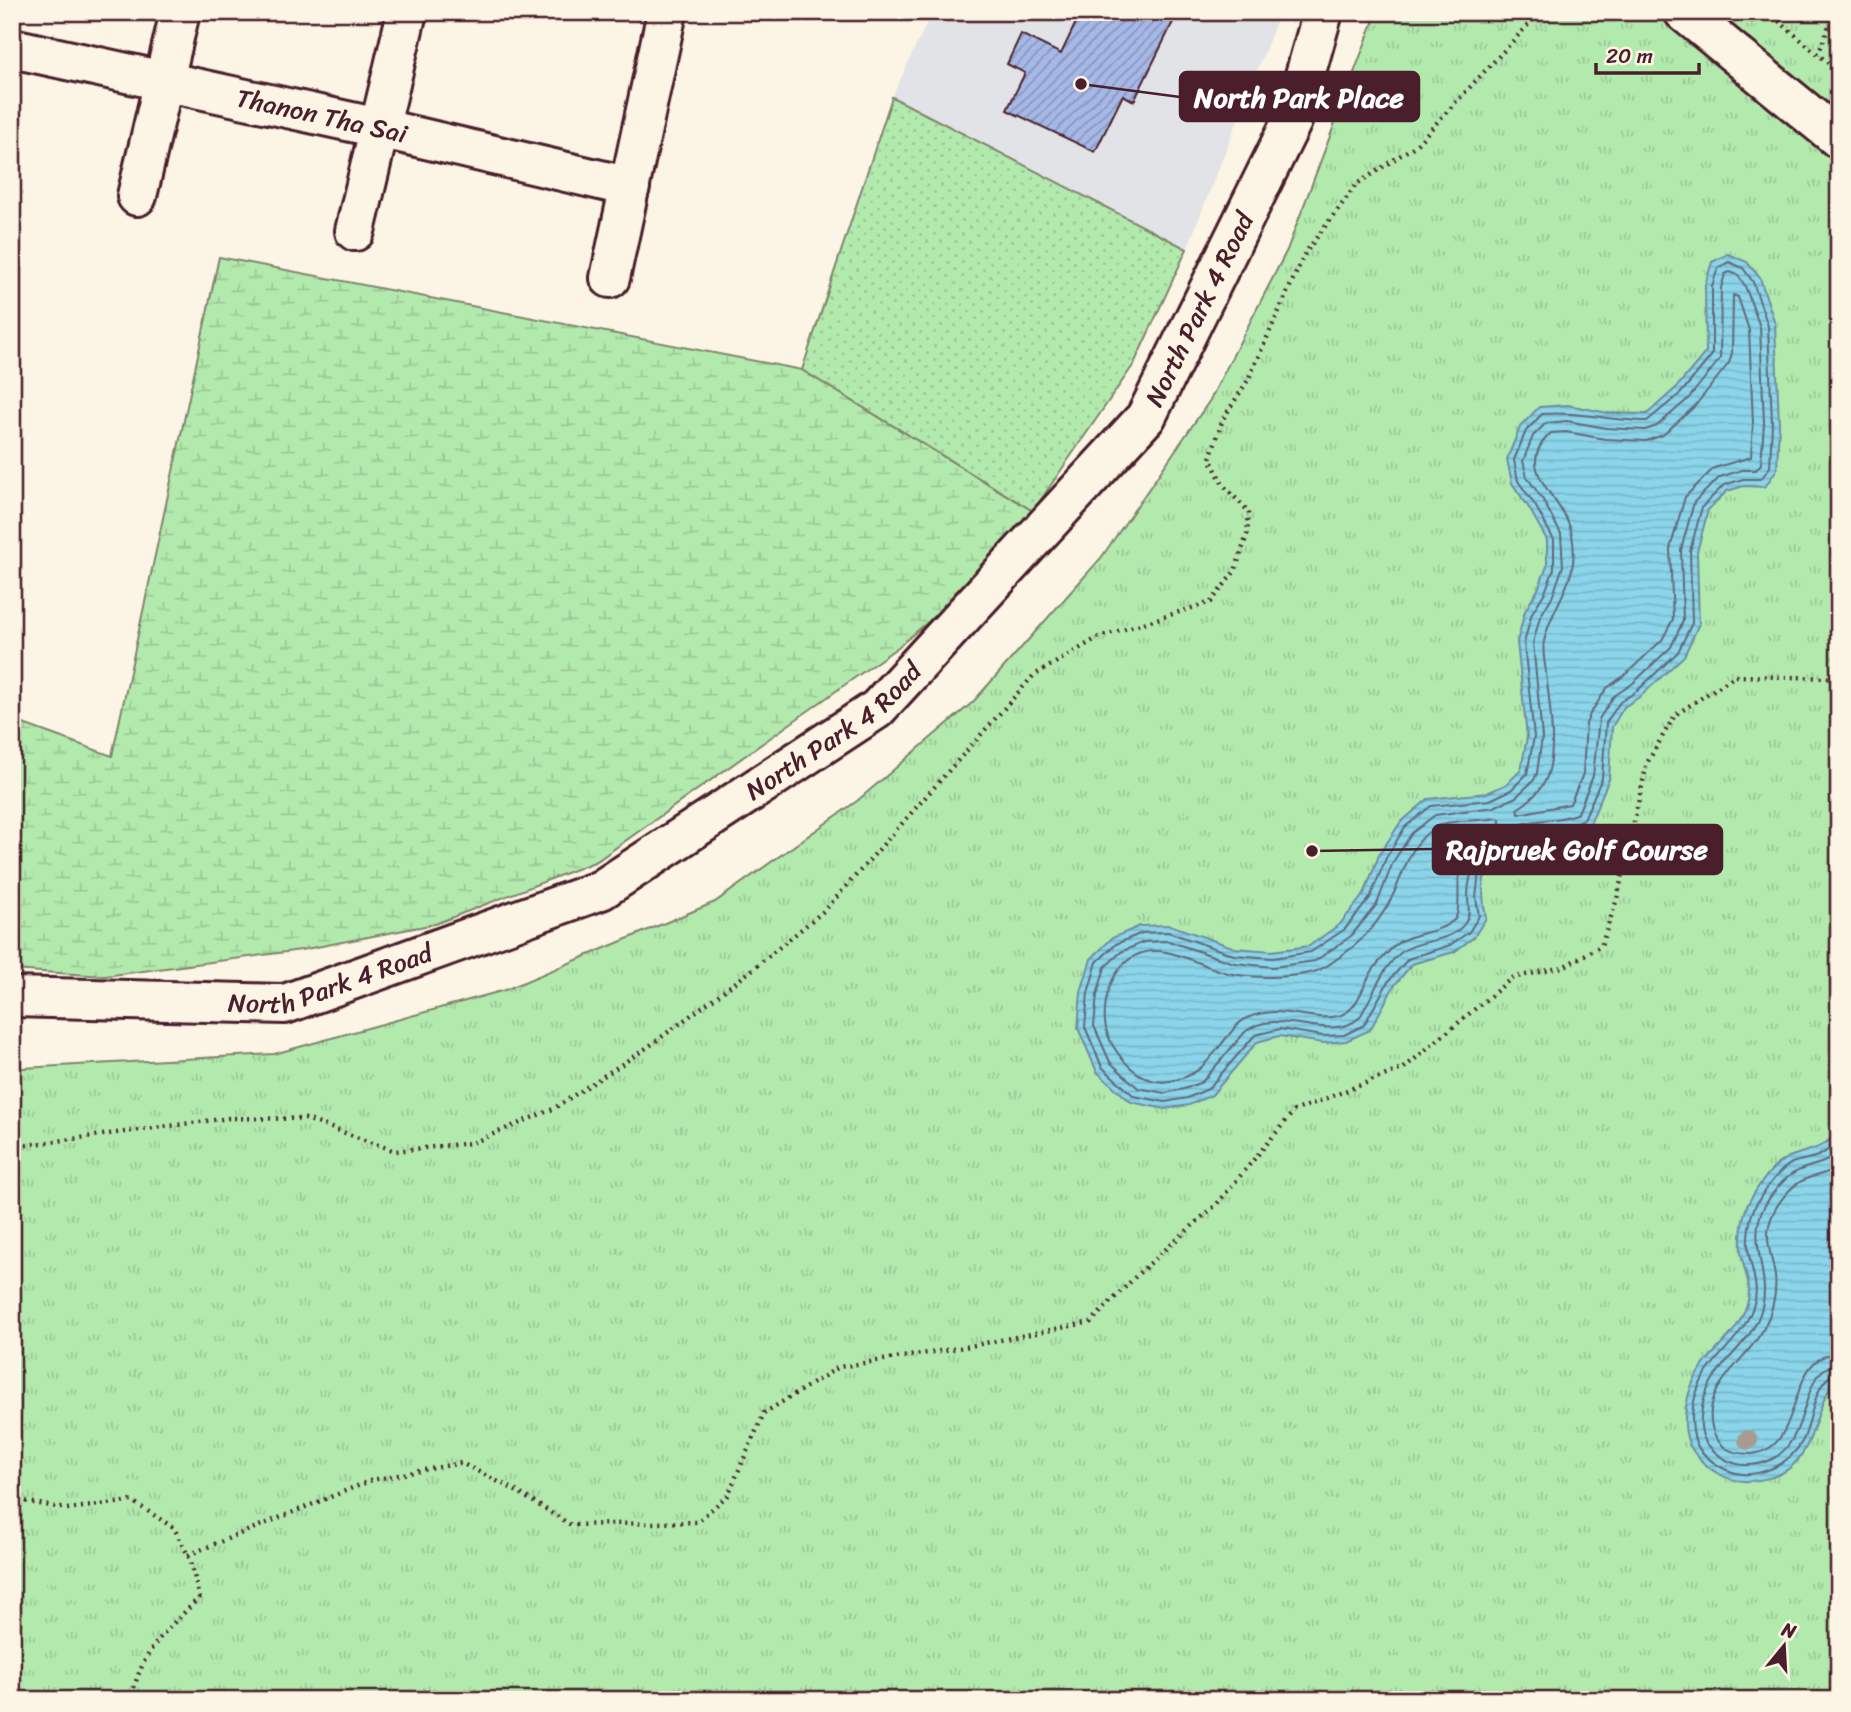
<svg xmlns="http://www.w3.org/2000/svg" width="1851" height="1712" font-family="Sriracha,sans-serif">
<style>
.built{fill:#e2e3e6}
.grass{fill:url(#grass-tufts);stroke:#7e846c;stroke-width:2}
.wetland{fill:url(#wetland-marsh);stroke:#7e846c;stroke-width:2}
.park{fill:url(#park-dots);stroke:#7e846c;stroke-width:2}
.water{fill:url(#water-rules);stroke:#708c9e;stroke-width:2}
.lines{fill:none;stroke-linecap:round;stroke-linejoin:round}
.shore{stroke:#646877;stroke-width:2}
.building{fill:url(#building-hatch);stroke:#4a1f2b;stroke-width:2}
.street-casing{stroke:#4a1f2b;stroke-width:44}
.path{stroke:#4a1f2b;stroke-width:4.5;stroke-dasharray:2 5;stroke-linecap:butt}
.street{stroke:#fcf5e5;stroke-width:38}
.tree{fill:#a89b91}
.labels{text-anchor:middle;stroke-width:5;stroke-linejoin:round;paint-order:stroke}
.street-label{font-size:26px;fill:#4a1f2b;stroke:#fcf5e5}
.leader{fill:none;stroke:#4a1f2b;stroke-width:2.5}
.callout-dot{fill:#4a1f2b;stroke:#fcf5e5;stroke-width:2.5}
.callout{fill:#4a1f2b;stroke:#4a1f2b;stroke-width:2.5}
.callout-label{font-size:28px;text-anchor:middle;font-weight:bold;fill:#fff}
</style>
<defs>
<pattern id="grass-tufts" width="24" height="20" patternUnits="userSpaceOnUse" patternTransform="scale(1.75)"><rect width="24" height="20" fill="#b2eaae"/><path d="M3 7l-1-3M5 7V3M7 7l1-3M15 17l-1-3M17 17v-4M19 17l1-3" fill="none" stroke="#9bc896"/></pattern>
<pattern id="wetland-marsh" width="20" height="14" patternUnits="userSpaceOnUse" patternTransform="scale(1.75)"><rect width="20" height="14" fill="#b2eaae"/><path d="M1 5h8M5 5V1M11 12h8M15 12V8" fill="none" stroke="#9bc896"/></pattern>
<pattern id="park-dots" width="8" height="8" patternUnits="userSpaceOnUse" patternTransform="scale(1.75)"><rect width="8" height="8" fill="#b2eaae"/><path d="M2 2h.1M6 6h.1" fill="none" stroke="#9bc896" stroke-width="1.8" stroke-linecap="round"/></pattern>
<pattern id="water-rules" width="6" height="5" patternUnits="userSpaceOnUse" patternTransform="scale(1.75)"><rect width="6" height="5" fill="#8ad5ea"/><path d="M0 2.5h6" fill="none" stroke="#79b6c9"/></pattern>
<pattern id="building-hatch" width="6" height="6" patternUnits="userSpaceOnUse" patternTransform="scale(1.75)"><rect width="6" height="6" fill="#a6b8e7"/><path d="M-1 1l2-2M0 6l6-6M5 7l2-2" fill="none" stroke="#8995bb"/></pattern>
</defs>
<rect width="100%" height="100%" fill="#fcf5e5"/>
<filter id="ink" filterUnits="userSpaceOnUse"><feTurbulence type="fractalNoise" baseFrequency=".0143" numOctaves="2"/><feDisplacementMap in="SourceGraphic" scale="14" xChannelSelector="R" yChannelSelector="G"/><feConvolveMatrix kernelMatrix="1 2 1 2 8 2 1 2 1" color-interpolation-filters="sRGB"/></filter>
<g filter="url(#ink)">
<path class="built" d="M932,12H1280L1187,249L892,97Z"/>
<path class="grass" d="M1377,12H1839V1700H12V1067L23,1068L274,1054L505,990L715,902L857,801L973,702L1101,558L1210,400L1287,250Z"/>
<path class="wetland" d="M219,257L802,370L1033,511L960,595L898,647L597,861L435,924L301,950L105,976L12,970V720L112,756Z"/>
<path class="park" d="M892,97L1187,249L1134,364L1033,511L802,370Z"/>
<path class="water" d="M1728,254L1747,262L1760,278L1775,324L1779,423L1777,469L1765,487L1744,486L1727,491L1708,510L1697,552L1699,624L1684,656L1641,696L1624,707L1612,727L1609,779L1589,826C1567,834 1542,832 1520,841C1511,845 1489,865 1485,875C1481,888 1484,905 1486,918L1474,937L1454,952L1412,964L1394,986L1370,1030L1346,1041L1323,1043L1279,1036L1257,1042L1212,1095L1189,1105L1165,1109L1131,1102L1097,1072L1078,1028L1081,992L1091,959L1112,938L1140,926L1170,925L1235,948L1272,951L1309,946L1340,924L1364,894L1379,855L1400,823L1428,799L1487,793L1507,784L1521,770L1527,737L1517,642L1525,611L1538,589L1547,566V540L1529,508L1512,483L1507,459L1520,427L1539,407L1568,405L1608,413L1647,414L1676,388L1706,352L1705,285L1712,262Z
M1839,1130V1377C1814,1402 1818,1441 1793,1465C1781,1477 1759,1482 1743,1481C1725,1480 1709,1470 1698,1457C1688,1447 1684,1432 1685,1418C1688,1355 1733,1351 1747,1304C1753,1285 1743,1270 1741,1252C1740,1237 1742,1213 1750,1200C1758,1186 1774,1163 1789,1157C1811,1148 1822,1151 1839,1130Z"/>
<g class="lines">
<path class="shore" d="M1729,262L1743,268L1753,282L1768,326L1772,423L1770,467L1761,479H1743L1724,485L1702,507L1690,551L1692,623L1678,652L1637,691L1620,702L1606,723L1602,778L1584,819L1571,825L1517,835L1496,850L1479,872L1476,898L1479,916L1469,932L1450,945L1408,959L1388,982L1364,1025L1344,1035L1323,1036L1280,1029L1255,1035L1208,1089L1187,1098L1165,1102L1134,1096L1102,1067L1085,1027L1088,993L1097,962L1116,944L1142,933L1168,932L1234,955L1273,958L1311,952L1345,929L1370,898L1386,858L1405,827L1431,806L1490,800L1511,790L1527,774L1534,737L1524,643L1532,613L1545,592L1554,569V540L1535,505L1518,481L1514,460L1526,431L1542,414C1578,411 1612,421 1647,421L1681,393L1712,355V286L1718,268Z
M1730,272L1738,275L1745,286L1760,327L1764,423L1761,464L1756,470H1742L1720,477L1694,502L1681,550L1683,621L1671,647L1632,684L1614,696L1599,719L1593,776L1578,813C1558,823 1530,817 1510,829C1483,845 1468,865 1468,897C1468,908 1471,913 1465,923C1450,944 1422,938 1403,951C1385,964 1377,986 1367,1004C1364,1008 1362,1015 1359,1018C1330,1044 1278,1005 1245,1032L1202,1082L1184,1089L1165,1093L1138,1088L1110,1062L1094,1026L1097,995L1105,967L1121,952L1144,942L1168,941L1234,963L1273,967L1315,961L1351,936L1377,904L1393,862L1412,833L1435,815L1494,807L1516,797L1534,780L1537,773L1542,737L1533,643L1540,617L1553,595L1563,566L1561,534L1543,500L1527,477L1523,461L1533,436L1546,423L1567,421L1606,428L1645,430L1657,426L1688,399L1720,359L1721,288L1725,274Z
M1733,295L1738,297L1749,330L1753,423L1751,457L1714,468L1685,497L1670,549L1673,619L1662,640L1625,675L1607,688L1590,714L1586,724L1583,774L1570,804L1519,814L1517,809C1527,803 1538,793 1544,783C1559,757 1549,702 1546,673C1545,663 1542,651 1544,641C1553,601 1581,581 1572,535C1565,497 1510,470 1551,433L1566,432L1605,439L1646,441L1663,435L1695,406L1729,363L1732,353Z
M1496,818L1500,819V823C1486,835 1465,849 1460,867C1456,881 1462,912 1454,920C1436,936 1407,931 1391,949C1385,956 1378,962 1373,970C1362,985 1359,1011 1338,1016C1307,1022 1282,1003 1247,1018C1239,1021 1234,1029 1228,1036C1209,1059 1201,1076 1170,1081C1155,1084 1142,1078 1131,1068C1119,1057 1106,1039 1105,1022C1102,985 1124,944 1166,952C1187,956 1207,968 1228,973C1255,979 1288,978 1314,972C1325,969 1334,961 1342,955C1360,943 1375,926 1386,908C1404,880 1405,845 1437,826C1450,819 1480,822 1496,818Z
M1839,1140C1832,1146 1826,1153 1818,1156C1810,1159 1800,1160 1792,1163C1779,1170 1764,1190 1757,1203C1749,1215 1746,1241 1749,1255C1752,1272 1760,1289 1753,1307C1738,1351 1695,1362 1692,1416C1692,1427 1693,1442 1701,1451C1712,1463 1725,1472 1742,1474C1751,1475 1764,1472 1773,1468C1786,1462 1796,1453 1803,1440C1812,1423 1814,1375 1839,1373
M1839,1152C1820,1168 1814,1162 1796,1172C1784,1177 1770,1196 1764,1207C1746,1240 1771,1274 1762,1307C1751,1352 1704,1364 1701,1417C1700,1427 1702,1439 1709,1446C1719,1457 1732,1465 1746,1465C1820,1464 1791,1367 1839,1364
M1839,1166C1827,1176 1812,1174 1800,1182C1790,1187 1777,1204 1773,1214C1762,1237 1772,1255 1775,1276C1777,1294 1772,1312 1764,1328C1748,1360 1702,1385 1712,1427C1714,1436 1719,1444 1727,1449C1734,1453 1744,1454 1752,1454C1808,1448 1782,1355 1839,1353"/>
</g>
<path class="building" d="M1081,12H1178L1134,101L1123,95L1095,152L1007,110L1025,73L1007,64L1021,34L1061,54Z"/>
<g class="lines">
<defs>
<g id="street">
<path d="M1684,12L1839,139"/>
<path id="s1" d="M12,48L379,128L630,187"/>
<path d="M137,196L180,12"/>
<path d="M355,231L407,12"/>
<path d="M610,278L667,12"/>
<path id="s2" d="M12,997L285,1004L601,890L877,709L1146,417L1292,121L1323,12"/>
</g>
</defs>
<use href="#street" class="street-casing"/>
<path class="path" d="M1768,12L1839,72
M1818,55L1828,28L1839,22
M12,1147L229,1118L306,1119L395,1151L472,1143L553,1109L648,1047L748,973L826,909L1033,676L1099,637L1211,602L1235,571L1247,535L1249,512L1223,485L1210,458L1223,419L1248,380L1305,253L1357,184L1416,145L1540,12
M12,1499L67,1509L132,1501L174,1528L191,1561L199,1598C164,1633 142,1649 131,1700
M188,1555L372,1480L461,1463L511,1488L571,1525L697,1522L728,1495L764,1413L839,1367L965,1347L1091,1322L1138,1274L1217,1204L1294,1111L1404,1068L1512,978L1563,967L1601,946L1617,899L1647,763L1675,715L1735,676L1839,678
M12,1690L23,1700
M1822,1700L1839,1694"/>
<use href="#street" class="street"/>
</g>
<circle class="tree" cx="1748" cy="1440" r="10"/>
</g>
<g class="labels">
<g class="street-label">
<text dy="9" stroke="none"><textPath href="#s1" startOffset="317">Thanon Tha Sai</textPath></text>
<text dy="9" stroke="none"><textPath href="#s2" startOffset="1456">North Park 4 Road</textPath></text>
<text dy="9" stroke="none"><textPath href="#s2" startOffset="891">North Park 4 Road</textPath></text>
<text dy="9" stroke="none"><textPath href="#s2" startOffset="322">North Park 4 Road</textPath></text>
</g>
</g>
<path class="leader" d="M1081 84L1180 97M1312 851L1433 849"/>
<g class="callout-dot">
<circle cx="1081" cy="84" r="7"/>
<circle cx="1312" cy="851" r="7"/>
</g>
<g class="callout">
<rect x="1180" y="72" width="239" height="49" rx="7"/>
<rect x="1433" y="825" width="289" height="49" rx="7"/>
</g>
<g class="callout-label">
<text x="1299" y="107">North Park Place</text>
<text x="1577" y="859">Rajpruek Golf Course</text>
</g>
<rect width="1851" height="1712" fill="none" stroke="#fcf5e5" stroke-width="42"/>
<rect x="21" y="21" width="1809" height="1670" fill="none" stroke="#4a1f2b" stroke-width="2.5" filter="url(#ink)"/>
<g transform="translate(1784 1646) rotate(18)" stroke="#fcf5e5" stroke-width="5" paint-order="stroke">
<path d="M0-5L12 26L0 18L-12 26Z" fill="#4a1f2b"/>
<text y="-10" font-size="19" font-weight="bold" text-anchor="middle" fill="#4a1f2b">N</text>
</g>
<path d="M1596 63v10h103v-10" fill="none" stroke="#4a1f2b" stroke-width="3.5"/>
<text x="1606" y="63" font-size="21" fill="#4a1f2b" stroke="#fcf5e5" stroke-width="5" paint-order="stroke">20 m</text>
</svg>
